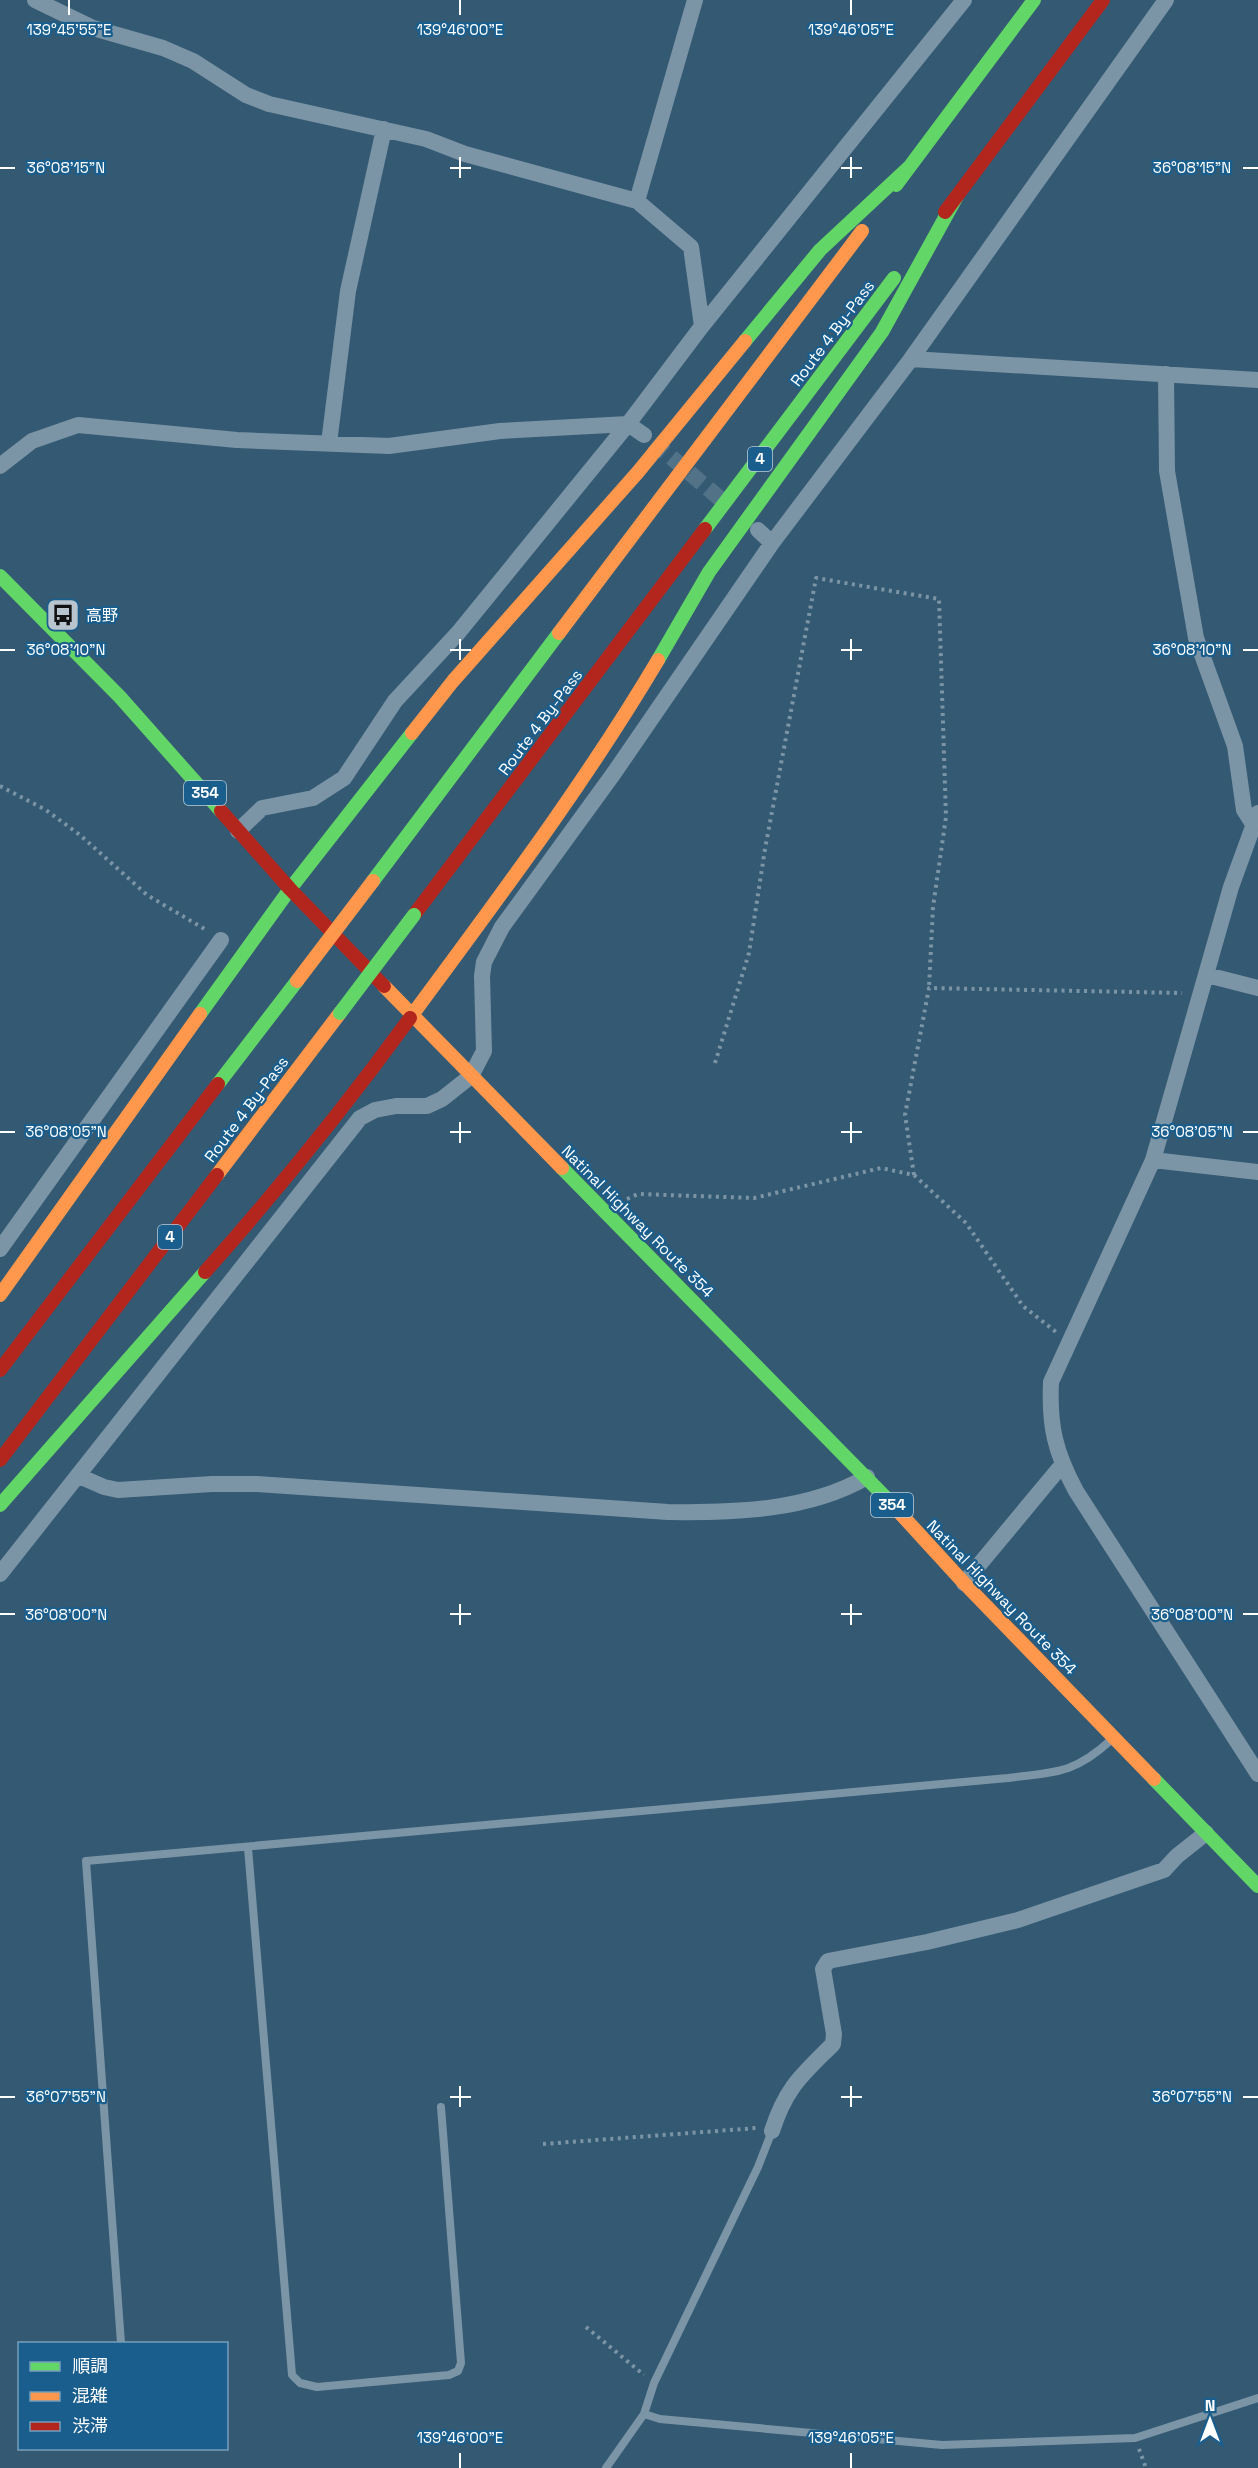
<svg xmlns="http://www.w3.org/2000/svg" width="1258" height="2468" font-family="'Space Grotesk','Noto Sans JP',sans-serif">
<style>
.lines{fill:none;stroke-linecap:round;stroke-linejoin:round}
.street-tunnel{stroke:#527288;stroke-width:16;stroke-dasharray:16 8;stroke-linecap:butt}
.path{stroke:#7b95a6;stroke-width:4;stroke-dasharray:3 4.5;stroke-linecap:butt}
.lane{stroke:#7b95a6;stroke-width:8}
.street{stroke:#7b95a6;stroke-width:16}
.fast{stroke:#63d668;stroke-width:14}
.slow{stroke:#ff974d;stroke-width:14}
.jam{stroke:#b3261e;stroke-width:14}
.fast-bridge{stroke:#63d668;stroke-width:14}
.slow-bridge{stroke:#ff974d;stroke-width:14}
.ticks{fill:none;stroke:#fff;stroke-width:2}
.labels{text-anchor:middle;stroke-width:4.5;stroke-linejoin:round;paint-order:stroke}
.shield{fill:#1a5e8d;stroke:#bacfdd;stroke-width:1.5}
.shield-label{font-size:15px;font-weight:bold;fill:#fff}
.street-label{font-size:16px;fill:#fff;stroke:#1a5e8d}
.poi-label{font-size:16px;fill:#fff;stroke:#1a5e8d;text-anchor:start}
.ticks-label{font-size:15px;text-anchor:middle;fill:#fff;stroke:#1a5e8d;stroke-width:4.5;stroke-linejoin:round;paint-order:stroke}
</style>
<rect width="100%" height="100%" fill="#345973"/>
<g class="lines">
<path class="street-tunnel" d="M653,442L730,507"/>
<path class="path" d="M0,786L46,810L80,835L147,895L208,931
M715,1063L749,953L765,849L816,578L939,599L946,817L933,907L929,988
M914,1175L905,1115L929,988L1182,993
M627,1199L638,1194L754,1198L881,1168L914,1175L966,1223L1023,1306L1056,1332
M543,2144L757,2128
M586,2327L644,2375
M1139,2449L1146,2468"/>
<path class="lane" d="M248,1848L292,2375L300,2383L317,2387L449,2375L458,2371L461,2363L441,2107
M121,2343L86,1861L1008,1778C1055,1772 1074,1774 1111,1740
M644,2414L660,2419L942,2445L1135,2438L1258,2398
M606,2468L644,2414L654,2383L758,2167L772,2131"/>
<path class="street" d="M35,0L93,28L163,48L193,61L246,95L269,104L426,139L465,154L637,201L691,247L702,326
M637,201L695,0
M911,359L1258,380
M1166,374L1167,471L1196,638L1235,746L1244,810L1253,824
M329,443L348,291L384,129
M0,466L32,441L78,425L237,440L389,446L500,431L628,424L644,435
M758,530L772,543
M1258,813L1231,887L1153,1160L1051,1382C1049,1426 1055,1452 1076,1491L1258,1774
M238,831L262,808L313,798L344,778L395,701L458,633L628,424L702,326L964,0
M1207,975L1258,988
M1153,1160L1258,1172
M0,1249L221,940
M79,1476L104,1487L118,1490L212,1484H257L668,1512C734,1513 808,1511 867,1477
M0,1574L360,1118L375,1110L396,1106H427L442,1099L471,1076L484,1051L482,976L484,962L502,927L614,773L772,543L911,359L1166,0
M964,1583L1062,1465
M772,2131C786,2087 802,2075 833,2044L834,2034L823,1969L828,1961L927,1942L1018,1920L1164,1870L1177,1856L1206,1833"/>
<path class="fast" d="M896,185L1034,0
M745,341L820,250L908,168
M705,529L894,278
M0,576L120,697L221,811
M658,660L709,572L882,332L957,196
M373,881L559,633
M200,1014L290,889L412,733
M218,1084L297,981
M562,1168L888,1500
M0,1505L205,1272
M1154,1779L1258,1886"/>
<path class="slow" d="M559,633L862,231
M412,733L453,681L638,472L745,341
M384,986L562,1168
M410,1018C496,901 584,785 658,660
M217,1175L340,1013
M0,1295L200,1014
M888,1500L964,1583L1154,1779"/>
<path class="jam" d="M945,212L1103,0
M221,811L290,889L384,986
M414,915L705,529
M205,1272C277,1191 346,1106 410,1018
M0,1370L218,1084
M0,1460L217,1175"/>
<path class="fast-bridge" d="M340,1013L414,915"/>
<path class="slow-bridge" d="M297,981L373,881"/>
</g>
<path class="ticks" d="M69,0V15M460,0V15M851,0V15M460,157V178M851,157V178M0,168H15M450,168H471M841,168H862M1243,168H1258M460,639V660M851,639V660M0,650H15M450,650H471M841,650H862M1243,650H1258M460,1122V1143M851,1122V1143M0,1132H15M450,1132H471M841,1132H862M1243,1132H1258M460,1604V1625M851,1604V1625M0,1614H15M450,1614H471M841,1614H862M1243,1614H1258M460,2086V2107M851,2086V2107M0,2097H15M450,2097H471M841,2097H862M1243,2097H1258M460,2453V2468M851,2453V2468"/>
<defs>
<symbol id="bus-square" viewBox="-11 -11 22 22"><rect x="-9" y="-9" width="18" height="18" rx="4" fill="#b8c5ce" stroke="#1a5e8d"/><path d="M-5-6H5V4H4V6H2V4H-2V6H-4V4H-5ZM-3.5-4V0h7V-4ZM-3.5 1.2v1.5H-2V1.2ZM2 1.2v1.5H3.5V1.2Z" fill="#111"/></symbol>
</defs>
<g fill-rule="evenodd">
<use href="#bus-square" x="44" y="596" width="38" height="38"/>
</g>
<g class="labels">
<g class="shield">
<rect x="748" y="447" width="24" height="24" rx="4.5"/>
<rect x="184" y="781" width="42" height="24" rx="4.5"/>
<rect x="158" y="1225" width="24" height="24" rx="4.5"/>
<rect x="871" y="1493" width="42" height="24" rx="4.5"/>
</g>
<g class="shield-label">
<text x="760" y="464">4</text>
<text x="205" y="798">354</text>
<text x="170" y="1242">4</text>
<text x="892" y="1510">354</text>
</g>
<g class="street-label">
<text transform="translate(832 333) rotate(-53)" y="6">Route 4 By-Pass</text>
<text transform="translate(540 722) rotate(-53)" y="6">Route 4 By-Pass</text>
<text transform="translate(246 1109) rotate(-53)" y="6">Route 4 By-Pass</text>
<text transform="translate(638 1221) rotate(45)" y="6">Natinal Highway Route 354</text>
<text transform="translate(1002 1597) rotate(46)" y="6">Natinal Highway Route 354</text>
</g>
<g class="poi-label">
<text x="86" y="621">高野</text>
</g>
</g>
<g class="ticks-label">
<text x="69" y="35">139°45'55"E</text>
<text x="460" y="35">139°46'00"E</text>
<text x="851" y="35">139°46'05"E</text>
<text x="66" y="173">36°08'15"N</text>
<text x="1192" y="173">36°08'15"N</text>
<text x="66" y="655">36°08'10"N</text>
<text x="1192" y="655">36°08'10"N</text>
<text x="66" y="1137">36°08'05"N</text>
<text x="1192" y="1137">36°08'05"N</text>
<text x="66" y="1620">36°08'00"N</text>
<text x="1192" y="1620">36°08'00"N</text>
<text x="66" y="2102">36°07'55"N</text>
<text x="1192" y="2102">36°07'55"N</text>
<text x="460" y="2443">139°46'00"E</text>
<text x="851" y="2443">139°46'05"E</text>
</g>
<rect x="18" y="2342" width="210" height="108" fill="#1a5e8d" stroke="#769ebb" stroke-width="1.5"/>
<rect x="30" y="2362" width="30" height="9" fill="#63d668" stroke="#769ebb" stroke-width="1.5"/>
<text x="72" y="2372" font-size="18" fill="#ffffff">順調</text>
<rect x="30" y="2392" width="30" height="9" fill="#ff974d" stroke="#769ebb" stroke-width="1.5"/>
<text x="72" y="2402" font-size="18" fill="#ffffff">混雑</text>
<rect x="30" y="2422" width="30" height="9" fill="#b3261e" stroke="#769ebb" stroke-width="1.5"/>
<text x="72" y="2432" font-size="18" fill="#ffffff">渋滞</text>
<g transform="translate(1210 2420)" stroke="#1a5e8d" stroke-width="4.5" paint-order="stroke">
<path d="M0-4.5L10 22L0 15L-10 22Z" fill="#ffffff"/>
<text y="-9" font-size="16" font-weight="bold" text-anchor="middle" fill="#ffffff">N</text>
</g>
</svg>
